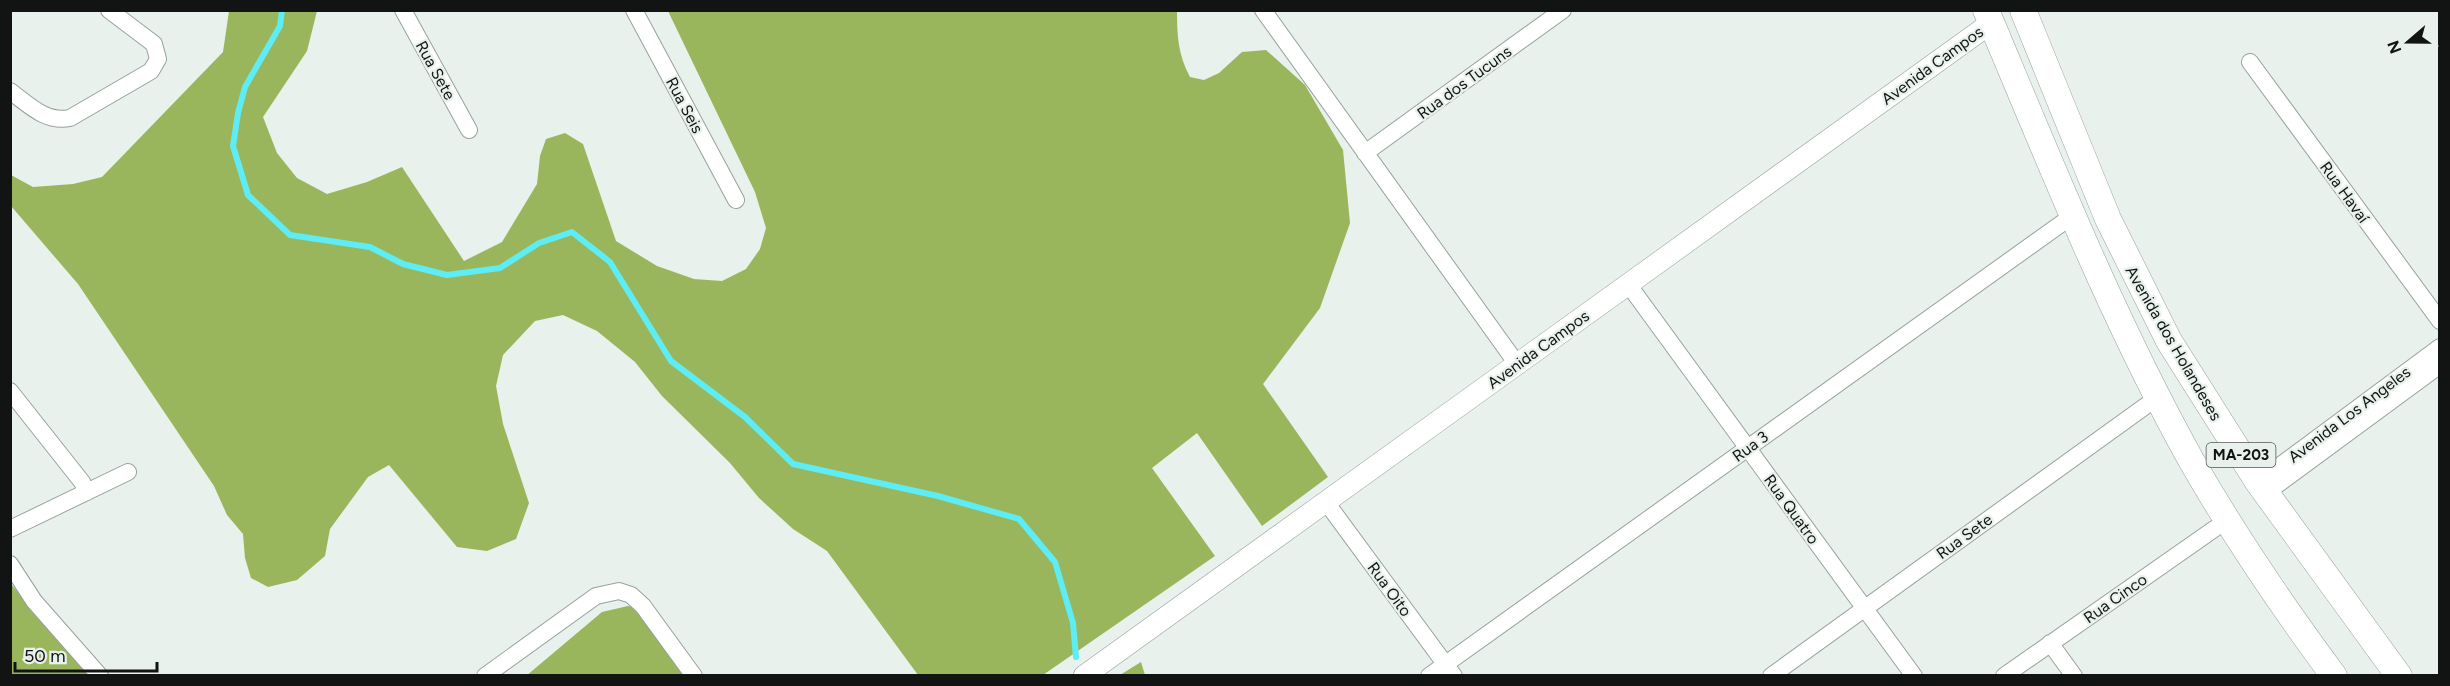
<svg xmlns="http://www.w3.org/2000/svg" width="2450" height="686" font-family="Figtree,sans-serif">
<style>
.forest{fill:#99b65c}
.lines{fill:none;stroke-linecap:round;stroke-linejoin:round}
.stream{stroke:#5eedf4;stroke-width:6}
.minor-casing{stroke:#99a19d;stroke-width:18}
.tertiary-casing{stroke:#99a19d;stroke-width:22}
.primary-casing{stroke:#99a19d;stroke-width:27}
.minor{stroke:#fff;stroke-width:16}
.tertiary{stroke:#fff;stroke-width:21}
.primary{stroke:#fff;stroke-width:26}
.labels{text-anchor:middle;stroke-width:4.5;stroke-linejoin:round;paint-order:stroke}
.shield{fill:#e8f1ec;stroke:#525653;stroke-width:1.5}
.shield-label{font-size:15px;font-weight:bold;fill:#111412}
.street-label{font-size:16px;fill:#111412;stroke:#e8f1ec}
</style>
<rect width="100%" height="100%" fill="#e8f1ec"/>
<path class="forest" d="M229,11H317L307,51L263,117L277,153L297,178L327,194L367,182L402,167L464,261L502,242L537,184L540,156L546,139L565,133L583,144L616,241L657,266L694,279L722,281L746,269L760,249L766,228L755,192L668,11H1177C1177,35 1178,55 1190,77L1204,80L1219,73L1242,52L1266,50L1305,85L1343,150L1350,223L1320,308L1263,384L1328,477L1262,526L1197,433L1152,468L1215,556L1043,675H918L827,551L793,529L759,498L730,463L662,396L635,362L597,331L563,315L535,321L503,355L496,386L503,424L529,503L516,539L487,551L457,547L389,465L368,477L330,529L325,556L297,580L268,587L251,578L245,558L243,534L227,515L214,486L78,284L11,206V175L33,187L73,184L102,177L223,52Z
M11,584L89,675H11Z
M628,606L638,608L687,676H526L602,612Z
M1141,662L1145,675H1120Z"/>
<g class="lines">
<path class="stream" d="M282,10L280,26L245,87L238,113L233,146L248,195L290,235L370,247L403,264L447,275L500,268L539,243L572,232L610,262L671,361L745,417L793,464L938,496L1019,519L1055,562L1073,623L1076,657"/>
<defs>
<path id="minor" d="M403,10L469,130
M634,10L736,200
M1263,10L1517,364
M2250,62L2440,321
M10,91C29,105 46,123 70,118L151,71L158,59L154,44L109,10
M1365,153L1563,10
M1628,284L1914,676
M10,391L82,482L87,492
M2258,482L2440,347
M2266,493L2440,365
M1326,502L1454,676
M10,529L128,472
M10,564L34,601L100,676
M2050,643L2074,676
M485,676L596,596L619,591L631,595L643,606L694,676
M1429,676L2072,216
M1771,676L2158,397
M2004,676L2227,520"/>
<path id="tertiary" d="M1084,676L1991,23"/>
<path id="primary" d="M1986,10C2050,162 2111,316 2191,460C2234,535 2282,606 2334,676
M2023,10L2108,219L2169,341L2258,482L2399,676"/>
</defs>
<use href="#minor" class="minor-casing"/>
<use href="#tertiary" class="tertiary-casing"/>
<use href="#primary" class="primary-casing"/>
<use href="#minor" class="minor"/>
<use href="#tertiary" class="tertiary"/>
<use href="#primary" class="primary"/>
</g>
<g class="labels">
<rect class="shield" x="2206.5" y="443" width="69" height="24" rx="4.5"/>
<g class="shield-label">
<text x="2241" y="460">MA-203</text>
</g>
<g class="street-label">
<text transform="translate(1932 65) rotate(-36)" y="6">Avenida Campos</text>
<text transform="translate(436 70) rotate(61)" y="6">Rua Sete</text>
<text transform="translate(1464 82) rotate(-36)" y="6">Rua dos Tucuns</text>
<text transform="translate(685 105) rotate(62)" y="6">Rua Seis</text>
<text transform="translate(2345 192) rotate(54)" y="6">Rua Havaí</text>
<text transform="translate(2174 343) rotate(60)" y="6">Avenida dos Holandeses</text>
<text transform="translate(1538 349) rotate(-36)" y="6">Avenida Campos</text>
<text transform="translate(2349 414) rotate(-37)" y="6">Avenida Los Angeles</text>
<text transform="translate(1750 446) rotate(-36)" y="6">Rua 3</text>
<text transform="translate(1792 509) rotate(54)" y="6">Rua Quatro</text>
<text transform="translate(1964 536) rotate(-36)" y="6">Rua Sete</text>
<text transform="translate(1390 589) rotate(54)" y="6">Rua Oito</text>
<text transform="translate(2115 598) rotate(-35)" y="6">Rua Cinco</text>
</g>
</g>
<rect width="2450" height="686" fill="none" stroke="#111412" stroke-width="24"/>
<g transform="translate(2408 42) rotate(250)" stroke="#e8f1ec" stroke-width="4.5" paint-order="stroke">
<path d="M0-4.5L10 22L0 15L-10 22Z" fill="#111412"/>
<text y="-9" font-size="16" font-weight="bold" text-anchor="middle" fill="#111412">N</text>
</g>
<path d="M15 662v9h142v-9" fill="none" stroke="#111412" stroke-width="3"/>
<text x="24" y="662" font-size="18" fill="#111412" stroke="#e8f1ec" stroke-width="4.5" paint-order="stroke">50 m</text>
</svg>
